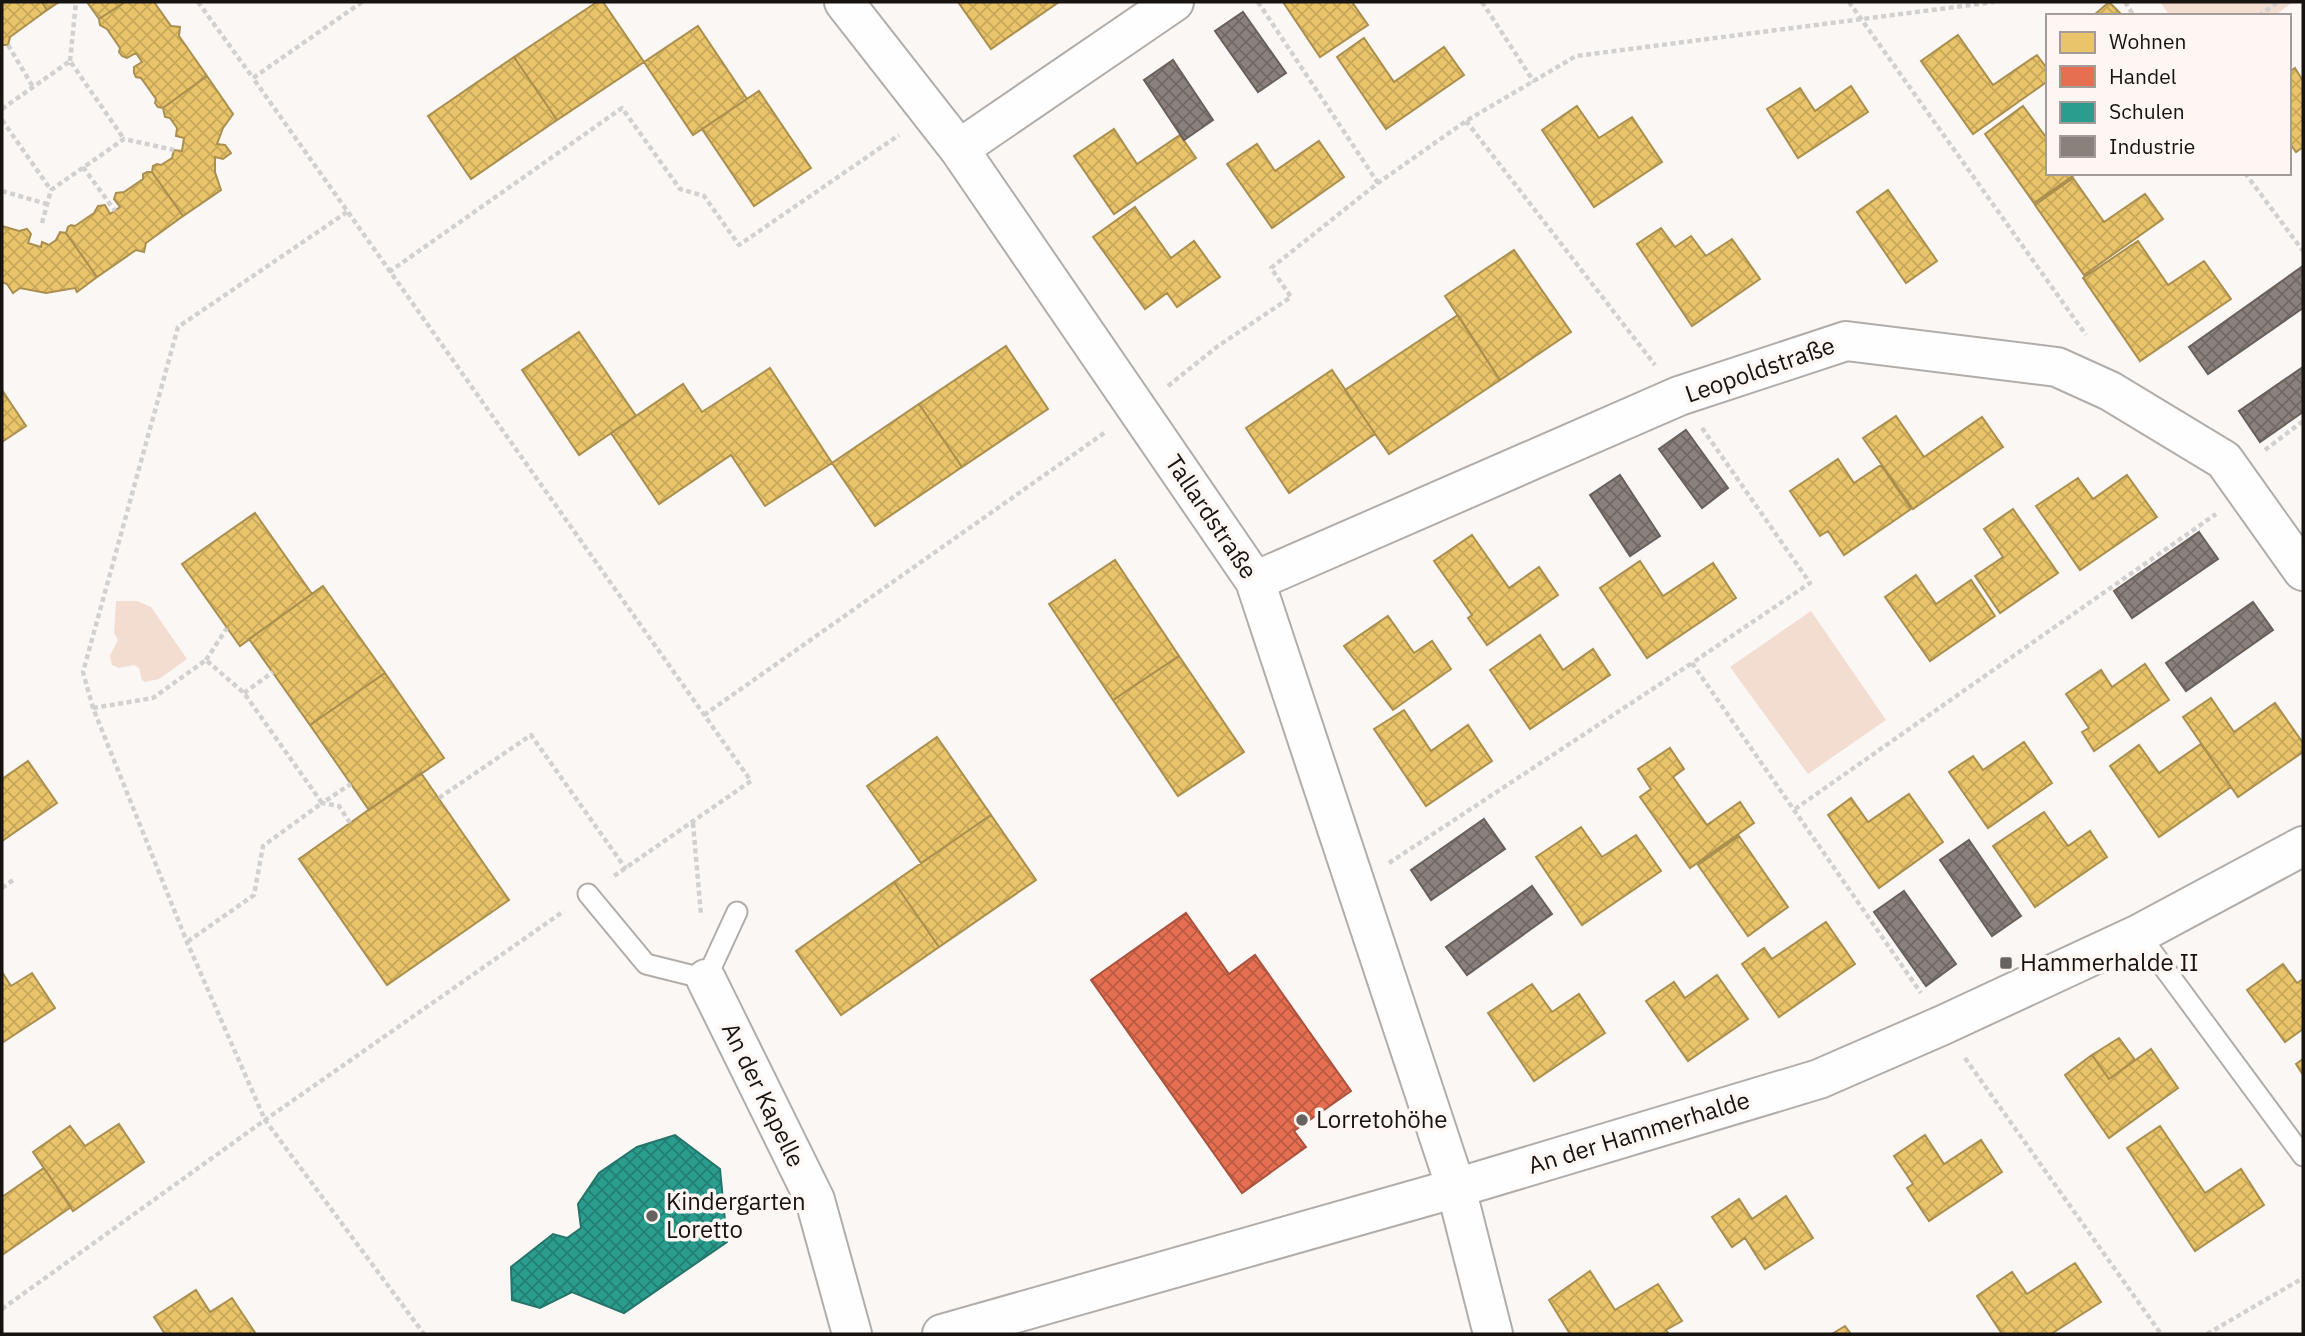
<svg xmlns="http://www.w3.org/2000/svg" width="2305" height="1336" font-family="'IBM Plex Sans',sans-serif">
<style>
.green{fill:#f3dcd0}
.homes{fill:url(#homes-cross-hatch);stroke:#aa8f4f;stroke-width:2}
.shops{fill:url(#shops-cross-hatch);stroke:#a9533e;stroke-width:2}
.schools{fill:url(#schools-cross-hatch);stroke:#247469;stroke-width:2}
.industry{fill:url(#industry-cross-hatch);stroke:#68605c;stroke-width:2}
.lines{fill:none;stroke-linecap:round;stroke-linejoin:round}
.lane-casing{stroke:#b1adab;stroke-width:23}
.street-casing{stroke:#b1adab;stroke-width:42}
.path{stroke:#d2d1d0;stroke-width:4.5;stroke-dasharray:5 3.5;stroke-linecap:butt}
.lane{stroke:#fefefe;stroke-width:19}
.street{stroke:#fefefe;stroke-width:38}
.poi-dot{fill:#676361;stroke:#fef6f2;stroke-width:2.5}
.labels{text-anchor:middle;stroke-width:7;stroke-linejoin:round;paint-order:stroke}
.street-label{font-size:24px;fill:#171311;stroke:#fef6f2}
.poi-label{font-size:24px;fill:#171311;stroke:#fef6f2;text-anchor:start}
</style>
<defs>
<pattern id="homes-cross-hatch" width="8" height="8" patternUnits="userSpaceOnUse" patternTransform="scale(1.75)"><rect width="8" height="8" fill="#e9c46a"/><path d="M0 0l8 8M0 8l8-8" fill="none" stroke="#c7a85b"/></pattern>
<pattern id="shops-cross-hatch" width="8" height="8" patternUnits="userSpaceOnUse" patternTransform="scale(1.75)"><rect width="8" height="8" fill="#e76f51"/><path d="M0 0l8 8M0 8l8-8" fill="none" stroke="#ba5a42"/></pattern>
<pattern id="schools-cross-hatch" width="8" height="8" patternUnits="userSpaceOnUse" patternTransform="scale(1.75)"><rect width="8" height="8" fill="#2a9d8f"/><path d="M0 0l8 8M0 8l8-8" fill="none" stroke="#237f73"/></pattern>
<pattern id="industry-cross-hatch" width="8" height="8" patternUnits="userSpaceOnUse" patternTransform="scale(1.75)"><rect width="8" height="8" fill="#8a817c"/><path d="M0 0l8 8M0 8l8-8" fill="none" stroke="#706864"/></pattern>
</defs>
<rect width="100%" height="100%" fill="#fbf7f5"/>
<path class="green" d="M2160,2H2293L2274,16H2170Z
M116,601H137L151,607L187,659L159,679L145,682L142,680L139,668L134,665L119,668L112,665L110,655L118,640L114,633Z
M1811,611L1886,720L1808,774L1730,667Z"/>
<path class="homes" d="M2,2H42L47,10L10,37L8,45H2Z
M42,2H59L47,10Z
M87,2H125L99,19Z
M125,2H154L171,26L180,27L179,36L207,76L163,108L158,107L155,103L156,99L141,78L136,77L134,73V67L142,62L136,53L127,58L122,56L119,52L120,48L107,29L100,25L99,19Z
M597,2H603L644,62L557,120L514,57Z
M958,2H1059L991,49Z
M1283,2H1352L1368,25L1320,57Z
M2109,2L2122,15L2093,16Z
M698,26L747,99L693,135L644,62Z
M1958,35L1993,85L2037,55L2048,70V81L1973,134L1921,61Z
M1364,38L1394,82L1444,47L1464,75L1386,129L1337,57Z
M514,57L557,120L471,179L428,116Z
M2295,68L2303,81V147L2296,152L2289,142V72Z
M207,76L233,114L223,128L217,144L225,145L231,153L223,159L215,157V172L221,190L183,216L152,172L153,166L157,164L161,165L172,158L174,150L182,151L184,138L176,136L177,128L170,118L165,117L163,108Z
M1851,86L1868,112L1798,158L1767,109L1800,88L1815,111Z
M759,91L811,168L754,206L702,129Z
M1577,106L1599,138L1632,117L1662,162L1594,207L1542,130Z
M2023,106L2048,140V173H2077L2034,203L1985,134Z
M1114,129L1137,164L1180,135L1196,158L1114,214L1074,156Z
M1319,141L1344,177L1272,228L1227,164L1257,144L1275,171Z
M147,172H152L183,216L146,243L144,252L136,250L97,277L66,233L68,227L71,225L75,226L94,213L98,206L105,205L110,214L120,207L114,199L116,193L124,192L143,179V174Z
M2073,178L2104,222L2145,194L2163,219L2084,275L2035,205Z
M1888,190L1937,261L1906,283L1857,212Z
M1135,207L1171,258L1194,241L1220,277L1177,307L1167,293L1145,309L1093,237Z
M2,226L19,231L27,229L31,234L28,243L41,247L42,242L49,245L56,240L60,232L66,233L97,277L77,292L75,288L46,293L20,288L13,293L7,284L2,282Z
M1661,228L1675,247L1691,236L1706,256L1732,239L1760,279L1692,326L1637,244Z
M2138,241L2168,285L2204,261L2231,299L2140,361L2083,278Z
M1514,250L1571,332L1500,380L1445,296Z
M1458,315L1500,380L1389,454L1345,390Z
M579,332L636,416L579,455L522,370Z
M1006,346L1048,409L962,467L919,404Z
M770,368L832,463L765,506L731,455L659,504L611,433L683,384L702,412Z
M1332,370L1375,434L1289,493L1246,428Z
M2,390L26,426L2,442Z
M919,404L962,467L875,526L832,463Z
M1896,416L1924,457L1982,417L2003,447L1913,509L1863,438Z
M1838,459L1854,483L1881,465L1911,509L1844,555L1828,531L1820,536L1790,491Z
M2127,475L2157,517L2080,570L2036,506L2078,478L2093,499Z
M2013,509L2058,573L2000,613L1975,576L2003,557L1984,529Z
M255,513L312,594L240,646L182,564Z
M1472,535L1509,588L1539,567L1558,595L1487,645L1468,618L1472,615L1434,561Z
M1115,560L1179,656L1113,700L1049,604Z
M1640,561L1663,596L1713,563L1736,598L1647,658L1600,588Z
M1916,575L1936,604L1971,580L1995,616L1930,661L1885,597Z
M323,586L385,673L310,725L249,639Z
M1388,616L1414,653L1432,641L1451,669L1393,710L1344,646Z
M1540,635L1563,670L1593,649L1610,675L1530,729L1490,670Z
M1179,656L1244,752L1178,796L1113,700Z
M2145,664L2169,700L2094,751L2082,732L2089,728L2066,694L2101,670L2112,687Z
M385,673L444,758L369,810L310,725Z
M2211,698L2234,732L2275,703L2303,743V752L2238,797L2183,717Z
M1404,710L1431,751L1468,725L1492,761L1426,806L1374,729Z
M937,737L991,815L921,863L867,786Z
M2024,742L2052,783L1988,828L1949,772L1973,756L1983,770Z
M2201,744L2231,787L2159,837L2110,766L2139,745L2159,773Z
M1670,748L1684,769L1673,777L1707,825L1740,802L1754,823L1690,868L1640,797L1651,789L1638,769Z
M28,761L57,803L2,841V779Z
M421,773L509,900L387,985L299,859Z
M1909,794L1943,842L1879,888L1828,815L1851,798L1868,822Z
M2044,812L2068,846L2090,831L2107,857L2035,907L1993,846Z
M991,815L1036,880L939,947L894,882Z
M1581,827L1602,857L1636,835L1661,871L1582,925L1536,857Z
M1739,836L1788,907L1748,936L1698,865Z
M894,882L939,947L841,1015L796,951Z
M1826,922L1855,964L1779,1017L1742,964L1764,948L1772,959Z
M2283,964L2297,983L2303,979V1029L2285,1042L2247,990Z
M2,972L11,986L32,973L55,1008L2,1043Z
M1717,975L1748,1019L1688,1061L1646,1001L1674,982L1685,998Z
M1532,984L1552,1012L1579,994L1605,1033L1534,1081L1488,1013Z
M2119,1038L2135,1060L2109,1079L2092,1055Z
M2151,1049L2178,1088L2109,1138L2065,1075L2092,1055L2109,1079Z
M2303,1059V1075L2296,1064Z
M119,1124L144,1162L73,1211L33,1152L70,1126L85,1146Z
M2160,1126L2205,1193L2241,1169L2264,1205L2195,1251L2127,1148Z
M1925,1135L1944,1164L1981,1140L2002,1172L1929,1221L1907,1188L1913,1184L1894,1156Z
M44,1168L71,1207L2,1255V1197Z
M1786,1196L1813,1238L1765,1269L1745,1238L1732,1247L1712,1217L1739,1199L1752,1219Z
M2075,1263L2101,1302L2051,1334H2002L1977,1296L2012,1272L2027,1294Z
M1590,1271L1615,1310L1658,1284L1682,1321L1666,1330L1669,1334H1570L1549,1300Z
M196,1290L210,1312L232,1298L256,1334H165L154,1317Z
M1845,1326L1851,1334H1832Z"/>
<path class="shops" d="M1186,913L1229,974L1255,955L1351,1091L1294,1131L1306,1147L1242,1193L1091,980Z"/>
<path class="schools" d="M675,1135L720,1169L727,1242L624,1313L572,1292L540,1308L512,1300L511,1267L553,1234L567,1238L581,1228L578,1204L599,1173L637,1147Z"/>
<path class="industry" d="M1243,12L1286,73L1258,92L1215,31Z
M1173,60L1213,120L1184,140L1144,80Z
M2303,266V308L2208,374L2189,347Z
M2303,367V412L2260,442L2239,411Z
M1686,430L1728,488L1702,508L1659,449Z
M1620,475L1660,536L1630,556L1590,495Z
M2199,532L2218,559L2132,618L2114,591Z
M2253,602L2273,630L2186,691L2166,663Z
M1484,819L1505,849L1431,900L1411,870Z
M1969,840L2021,916L1992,936L1940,860Z
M1532,886L1552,914L1467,975L1446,947Z
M1904,891L1956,964L1926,986L1874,912Z"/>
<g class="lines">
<defs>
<path id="lane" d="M588,894L646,964L706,979L737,912
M2139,934L2303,1156"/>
<path id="street" d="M844,2L959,149L1255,581L1456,1188L1493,1334
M959,149L1174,2
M1255,581L1679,396L1846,341L2057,367L2110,391L2224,460L2303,571
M706,979L815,1200L852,1334
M942,1334L1456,1188L1819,1079L1943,1025L2139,934L2303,846"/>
</defs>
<use href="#lane" class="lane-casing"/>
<use href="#street" class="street-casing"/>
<path class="path" d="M198,2L253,78
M362,2L253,78L751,781L611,878
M1258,2L1378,183
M1482,2L1534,82
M1849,2L2086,335
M2125,2L2134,16
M2259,16L2278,2
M8,45L33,87
M70,61L76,2
M2,109L70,61L124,139
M2,120L51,190
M1466,121L1655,365
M83,167L115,211
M2245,173L2303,251
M2,191L47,204
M347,212L178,327L83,672L93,708L187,942L265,1120L424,1334
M42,223L51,190L124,139L174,150
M389,272L622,108L680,189L704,196L739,245L899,135
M1168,386L1218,346L1291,297L1271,268L1378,183L1466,121L1576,56L1994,2
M1702,428L1810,583L1692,663L1921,993
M2265,450L2303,421
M206,660L227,628
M244,693L273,672
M93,708L153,698L206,660L244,693L322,803L263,846L254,895L187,942
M704,715L1107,431
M439,798L531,735L626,869
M1795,809L2216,514
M350,823L339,806L322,803L351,784
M693,823L701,915
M1389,863L1692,663
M2,888L13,880
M1965,1058L2161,1334
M2,1309L265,1120L564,911
M2207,1334L2303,1278"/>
<use href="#lane" class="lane"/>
<use href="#street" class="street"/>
</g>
<g class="poi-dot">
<rect x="1999" y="956" width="14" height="14" rx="3.5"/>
<circle cx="1302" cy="1120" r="7"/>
<circle cx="652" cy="1216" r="7"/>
</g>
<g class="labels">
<g class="street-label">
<text transform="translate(1760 370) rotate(-19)" y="8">Leopoldstraße</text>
<text transform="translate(1211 517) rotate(56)" y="8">Tallardstraße</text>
<text transform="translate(763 1095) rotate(64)" y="8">An der Kapelle</text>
<text transform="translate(1639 1133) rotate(-17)" y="8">An der Hammerhalde</text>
</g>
<g class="poi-label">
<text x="2020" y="971">Hammerhalde II</text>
<text x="1316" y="1128">Lorretohöhe</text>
<text x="666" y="1210">Kindergarten<tspan x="666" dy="28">Loretto</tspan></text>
</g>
</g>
<rect width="2305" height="1336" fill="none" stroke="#171311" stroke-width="7"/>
<rect x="2046" y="14" width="245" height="161" fill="#fef6f2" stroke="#a29b98" stroke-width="2"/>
<rect x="2060" y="32" width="35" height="21" fill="#e9c46a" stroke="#a29b98" stroke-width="2"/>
<text x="2109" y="49" font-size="21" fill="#171311">Wohnen</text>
<rect x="2060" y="66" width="35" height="21" fill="#e76f51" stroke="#a29b98" stroke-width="2"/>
<text x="2109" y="84" font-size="21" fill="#171311">Handel</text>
<rect x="2060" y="102" width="35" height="21" fill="#2a9d8f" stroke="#a29b98" stroke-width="2"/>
<text x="2109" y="119" font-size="21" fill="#171311">Schulen</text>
<rect x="2060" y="136" width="35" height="21" fill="#8a817c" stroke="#a29b98" stroke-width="2"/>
<text x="2109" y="154" font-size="21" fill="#171311">Industrie</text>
</svg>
